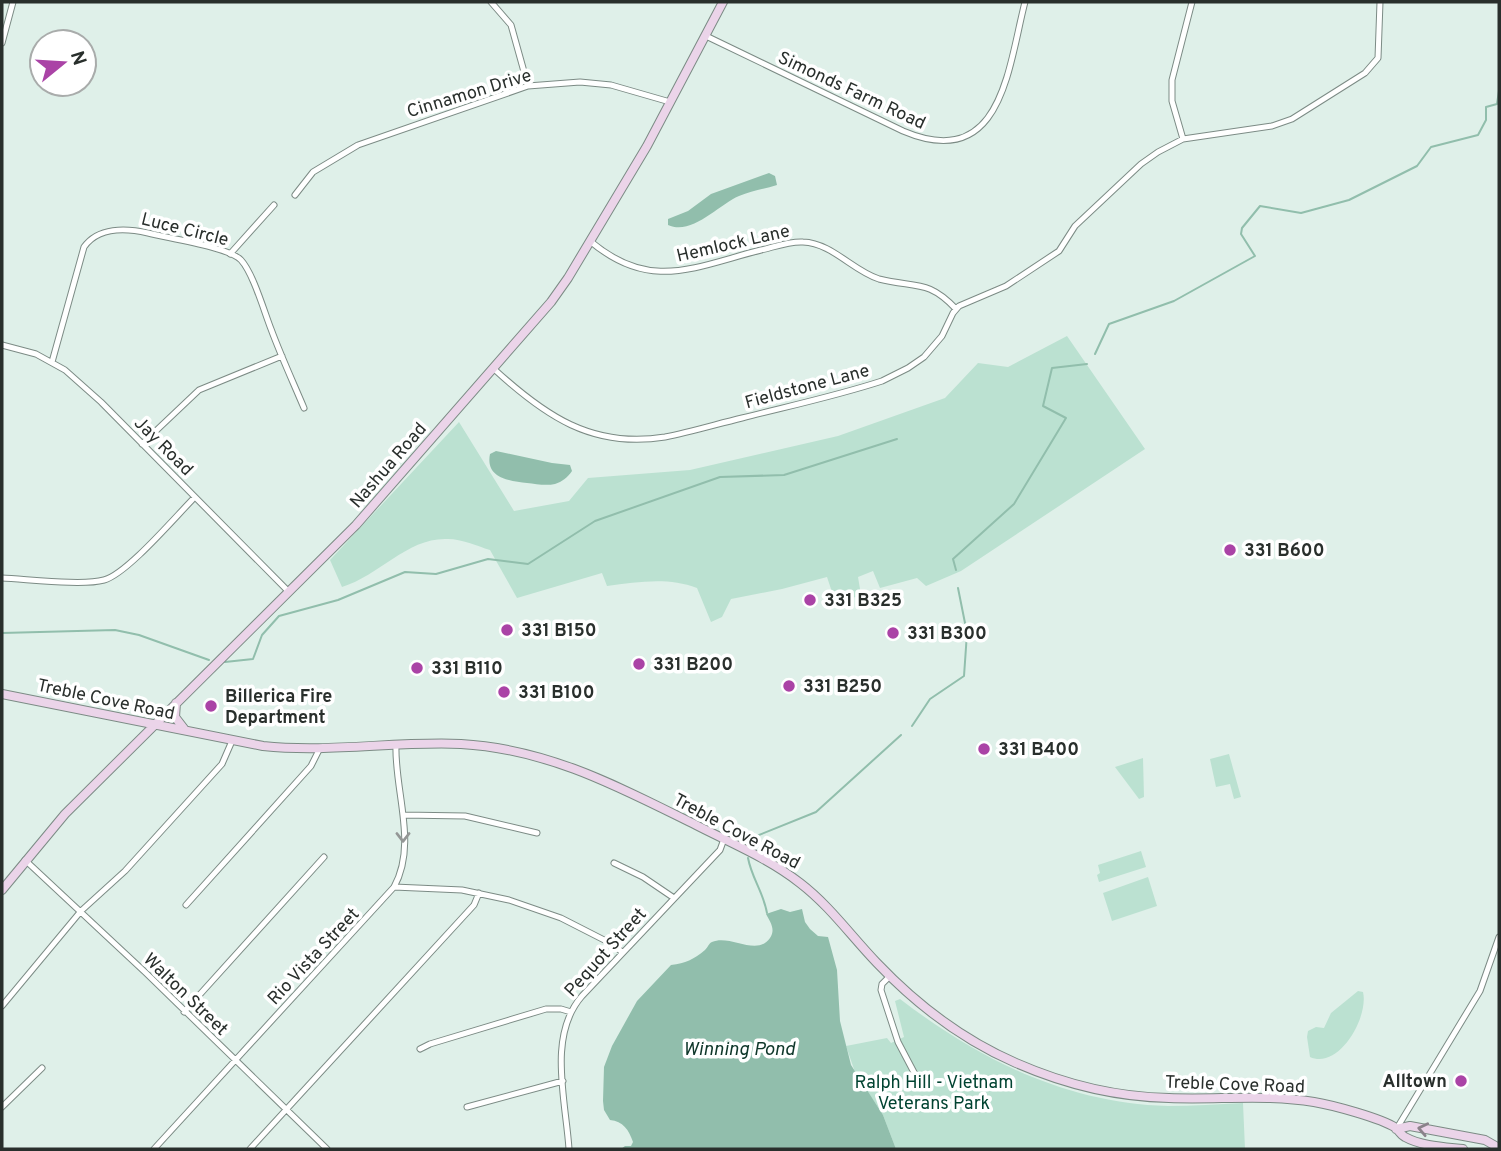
<svg xmlns="http://www.w3.org/2000/svg" width="1501" height="1151" font-family="Overpass,sans-serif">
<style>
.green{fill:#bbe1d1}
.water{fill:#91beac}
.lines{fill:none;stroke-linecap:round;stroke-linejoin:round}
.stream{stroke:#91beac;stroke-width:2}
.street-casing{stroke:#7c8b85;stroke-width:7}
.secondary-casing{stroke:#7c8b85;stroke-width:10}
.street{stroke:#fff;stroke-width:5}
.secondary{stroke:#ebd4e9;stroke-width:8}
.oneway{stroke:#949796}
.oneway2{stroke:#8a828a}
.poi-dot{fill:#aa43a6;stroke:#fff;stroke-width:2.5}
.labels{text-anchor:middle;stroke-width:7;stroke-linejoin:round;paint-order:stroke}
.street-label{font-size:18px;fill:#292f2c;stroke:#fff}
.poi-label{font-size:18px;font-weight:bold;fill:#292f2c;stroke:#fff;text-anchor:start}
.park-label{font-size:18px;fill:#014331;stroke:#fff}
.water-label{font-size:19px;font-style:italic;fill:#0f372a;stroke:#fff}
</style>
<rect width="100%" height="100%" fill="#dff0e9"/>
<path class="green" d="M1067,336L1145,449L961,571L926,586L917,578L880,588L873,571L858,577L861,595L836,604L827,577L782,589L731,599L722,617L711,622L697,588C668,577 638,582 607,586L602,573L517,598L490,550C477,546 462,539 448,539C408,537 380,575 342,587L330,560L459,422L514,511L569,501L588,478L690,470L838,436L945,398L978,363L1008,367Z
M1229,754L1241,797L1234,799L1230,784L1216,787L1210,759Z
M1143,758L1144,797L1139,799L1115,767Z
M1141,851L1146,867L1099,882L1097,875L1100,873L1098,865Z
M1148,877L1157,906L1112,921L1103,893Z
M1358,991L1363,992C1369,1017 1339,1070 1310,1057L1307,1037L1308,1031L1316,1027L1324,1028L1331,1013Z
M900,999C980,1060 1066,1103 1168,1106C1193,1106 1218,1104 1243,1103L1245,1149H896L883,1115L855,1072L846,1046L887,1038L891,1043L904,1037L895,1001Z"/>
<path class="water" d="M769,173L775,176L777,185C764,189 751,191 739,196C718,205 692,236 668,225V219L688,211L711,194Z
M496,451L552,463L570,465L572,471C568,477 562,482 555,484C546,486 536,484 527,483C510,481 485,478 490,454Z
M781,909L790,912L802,909L805,922L810,929L818,936L828,937L837,970L840,1021L851,1065L883,1115L896,1149H621L625,1146H631L633,1142C629,1130 623,1121 610,1120L604,1110L603,1101L604,1067L612,1046L637,1001L671,965C686,963 693,960 705,950C708,947 709,943 712,942C730,934 757,957 770,938C776,929 770,922 766,914Z"/>
<g class="lines">
<path class="stream" d="M1095,354L1109,324L1174,301L1255,256L1241,234L1242,228L1260,206L1301,213L1349,200L1417,166L1431,147L1478,135L1486,120V107L1497,104L1499,91
M956,570L953,559L1014,504L1066,418L1043,406L1052,368L1087,364
M2,633L115,630L139,635L209,660
M225,662L253,659L262,635L279,616L338,600L405,572L436,574L488,559L528,564L595,521L720,477L784,475L897,439
M912,726L930,699L964,676L967,633L958,588
M750,843L754,837L816,812L901,735
M748,858C752,879 763,891 767,913"/>
<defs>
<path id="street" d="M491,2L511,25L528,86
M706,36L903,131C1002,173 1008,68 1025,2
M2,43L13,2
M1183,139L1172,101V80L1192,2
M295,195L313,172L358,145L528,86L580,82L611,85L670,102
M590,241C650,292 694,267 761,250C774,247 790,241 803,242C832,243 853,271 879,279C915,288 928,279 956,309
M230,254L274,205
M2,345L36,354L65,370L101,402L289,592
M52,362L84,247C98,227 126,228 148,233C167,238 229,247 241,260C253,273 264,311 271,329C281,356 293,382 304,408
M494,369C544,415 592,449 665,437C691,432 717,424 742,418C789,406 836,396 882,381L908,368L924,357L942,336L953,313L959,306L1006,286L1059,251L1075,226L1141,164L1158,152L1183,139L1272,126L1292,119L1365,73L1378,58L1380,2
M142,444L199,390L282,356
M2,578C27,579 82,586 104,580C127,574 176,516 195,497
M403,815L465,816L537,833
M25,860L146,973L327,1149
M614,863L643,877L674,898
M394,887L462,890L509,900L561,918L612,944L622,952
M186,905L311,766L320,748
M890,976L882,984L881,990L898,1042L918,1080
M2,1006L81,911L125,871L222,764L232,741
M184,1012L324,857
M420,1049L430,1044L546,1009H561L571,1012
M2,1107L42,1068
M467,1107L563,1081
M1397,1128L1480,991L1499,937
M154,1149L394,887C418,844 394,790 396,744
M250,1149L474,905L479,893
M569,1149C566,1101 547,1036 582,996L720,850L724,839"/>
<path id="secondary" d="M2,694L263,746C329,753 395,741 461,744C549,749 619,787 696,825C731,843 768,858 800,883C830,906 851,936 877,963C917,1005 963,1040 1016,1063C1064,1084 1116,1097 1169,1098C1217,1100 1266,1094 1314,1102C1332,1105 1381,1118 1396,1128C1399,1131 1401,1135 1405,1137C1421,1146 1445,1147 1463,1149
M176,703L175,717L185,730
M2,890L65,814L356,525L551,302L568,278L647,146L723,2
M1396,1129L1410,1126L1485,1140L1499,1148"/>
</defs>
<use href="#street" class="street-casing"/>
<use href="#secondary" class="secondary-casing"/>
<use href="#street" class="street"/>
<use href="#secondary" class="secondary"/>
</g>
<defs><path id="oneway-chevron" d="M-2-3.5L2.5 0L-2 3.5" fill="none" stroke-width="1.6" stroke-linecap="round" stroke-linejoin="round" transform="scale(1.75)"/></defs>
<use class="oneway" href="#oneway-chevron" transform="translate(403 837) rotate(90)"/>
<use class="oneway2" href="#oneway-chevron" transform="translate(1423 1129) rotate(-168)"/>
<g class="poi-dot">
<circle cx="1230" cy="550" r="7"/>
<circle cx="810" cy="600" r="7"/>
<circle cx="507" cy="630" r="7"/>
<circle cx="893" cy="633" r="7"/>
<circle cx="639" cy="664" r="7"/>
<circle cx="417" cy="668" r="7"/>
<circle cx="789" cy="686" r="7"/>
<circle cx="504" cy="692" r="7"/>
<circle cx="211" cy="706" r="7"/>
<circle cx="984" cy="749" r="7"/>
<circle cx="1461" cy="1081" r="7"/>
</g>
<g class="labels">
<g class="street-label">
<text transform="translate(852 90) rotate(25)" y="6">Simonds Farm Road</text>
<text transform="translate(469 93) rotate(-17)" y="6">Cinnamon Drive</text>
<text transform="translate(185 229) rotate(14)" y="6">Luce Circle</text>
<text transform="translate(733 243) rotate(-13)" y="6">Hemlock Lane</text>
<text transform="translate(807 386) rotate(-15)" y="6">Fieldstone Lane</text>
<text transform="translate(164 446) rotate(45)" y="6">Jay Road</text>
<text transform="translate(388 465) rotate(-49)" y="6">Nashua Road</text>
<text transform="translate(106 699) rotate(12)" y="6">Treble Cove Road</text>
<text transform="translate(737 831) rotate(28)" y="6">Treble Cove Road</text>
<text transform="translate(605 952) rotate(-48)" y="6">Pequot Street</text>
<text transform="translate(313 956) rotate(-47)" y="6">Rio Vista Street</text>
<text transform="translate(186 994) rotate(44)" y="6">Walton Street</text>
<text transform="translate(1235 1084) rotate(2)" y="6">Treble Cove Road</text>
</g>
<g class="poi-label">
<text x="1244" y="556">331 B600</text>
<text x="824" y="606">331 B325</text>
<text x="521" y="636">331 B150</text>
<text x="907" y="639">331 B300</text>
<text x="653" y="670">331 B200</text>
<text x="431" y="674">331 B110</text>
<text x="803" y="692">331 B250</text>
<text x="518" y="698">331 B100</text>
<text x="225" y="702">Billerica Fire<tspan x="225" dy="21">Department</tspan></text>
<text x="998" y="755">331 B400</text>
<text x="1447" y="1087" text-anchor="end">Alltown</text>
</g>
<g class="park-label">
<text x="934" y="1088">Ralph Hill - Vietnam<tspan x="934" dy="21">Veterans Park</tspan></text>
</g>
<g class="water-label">
<text x="739" y="1055">Winning Pond</text>
</g>
</g>
<rect width="1501" height="1151" fill="none" stroke="#292f2c" stroke-width="7"/>
<g transform="translate(63 63) rotate(72)"><circle r="33" fill="#ffffff" stroke="#a9acab" stroke-width="2"/>
<path d="M0-5L12 26L0 18L-12 26Z" fill="#aa43a6"/>
<text y="-10" font-size="19" font-weight="bold" text-anchor="middle" fill="#292f2c">N</text>
</g>
</svg>
